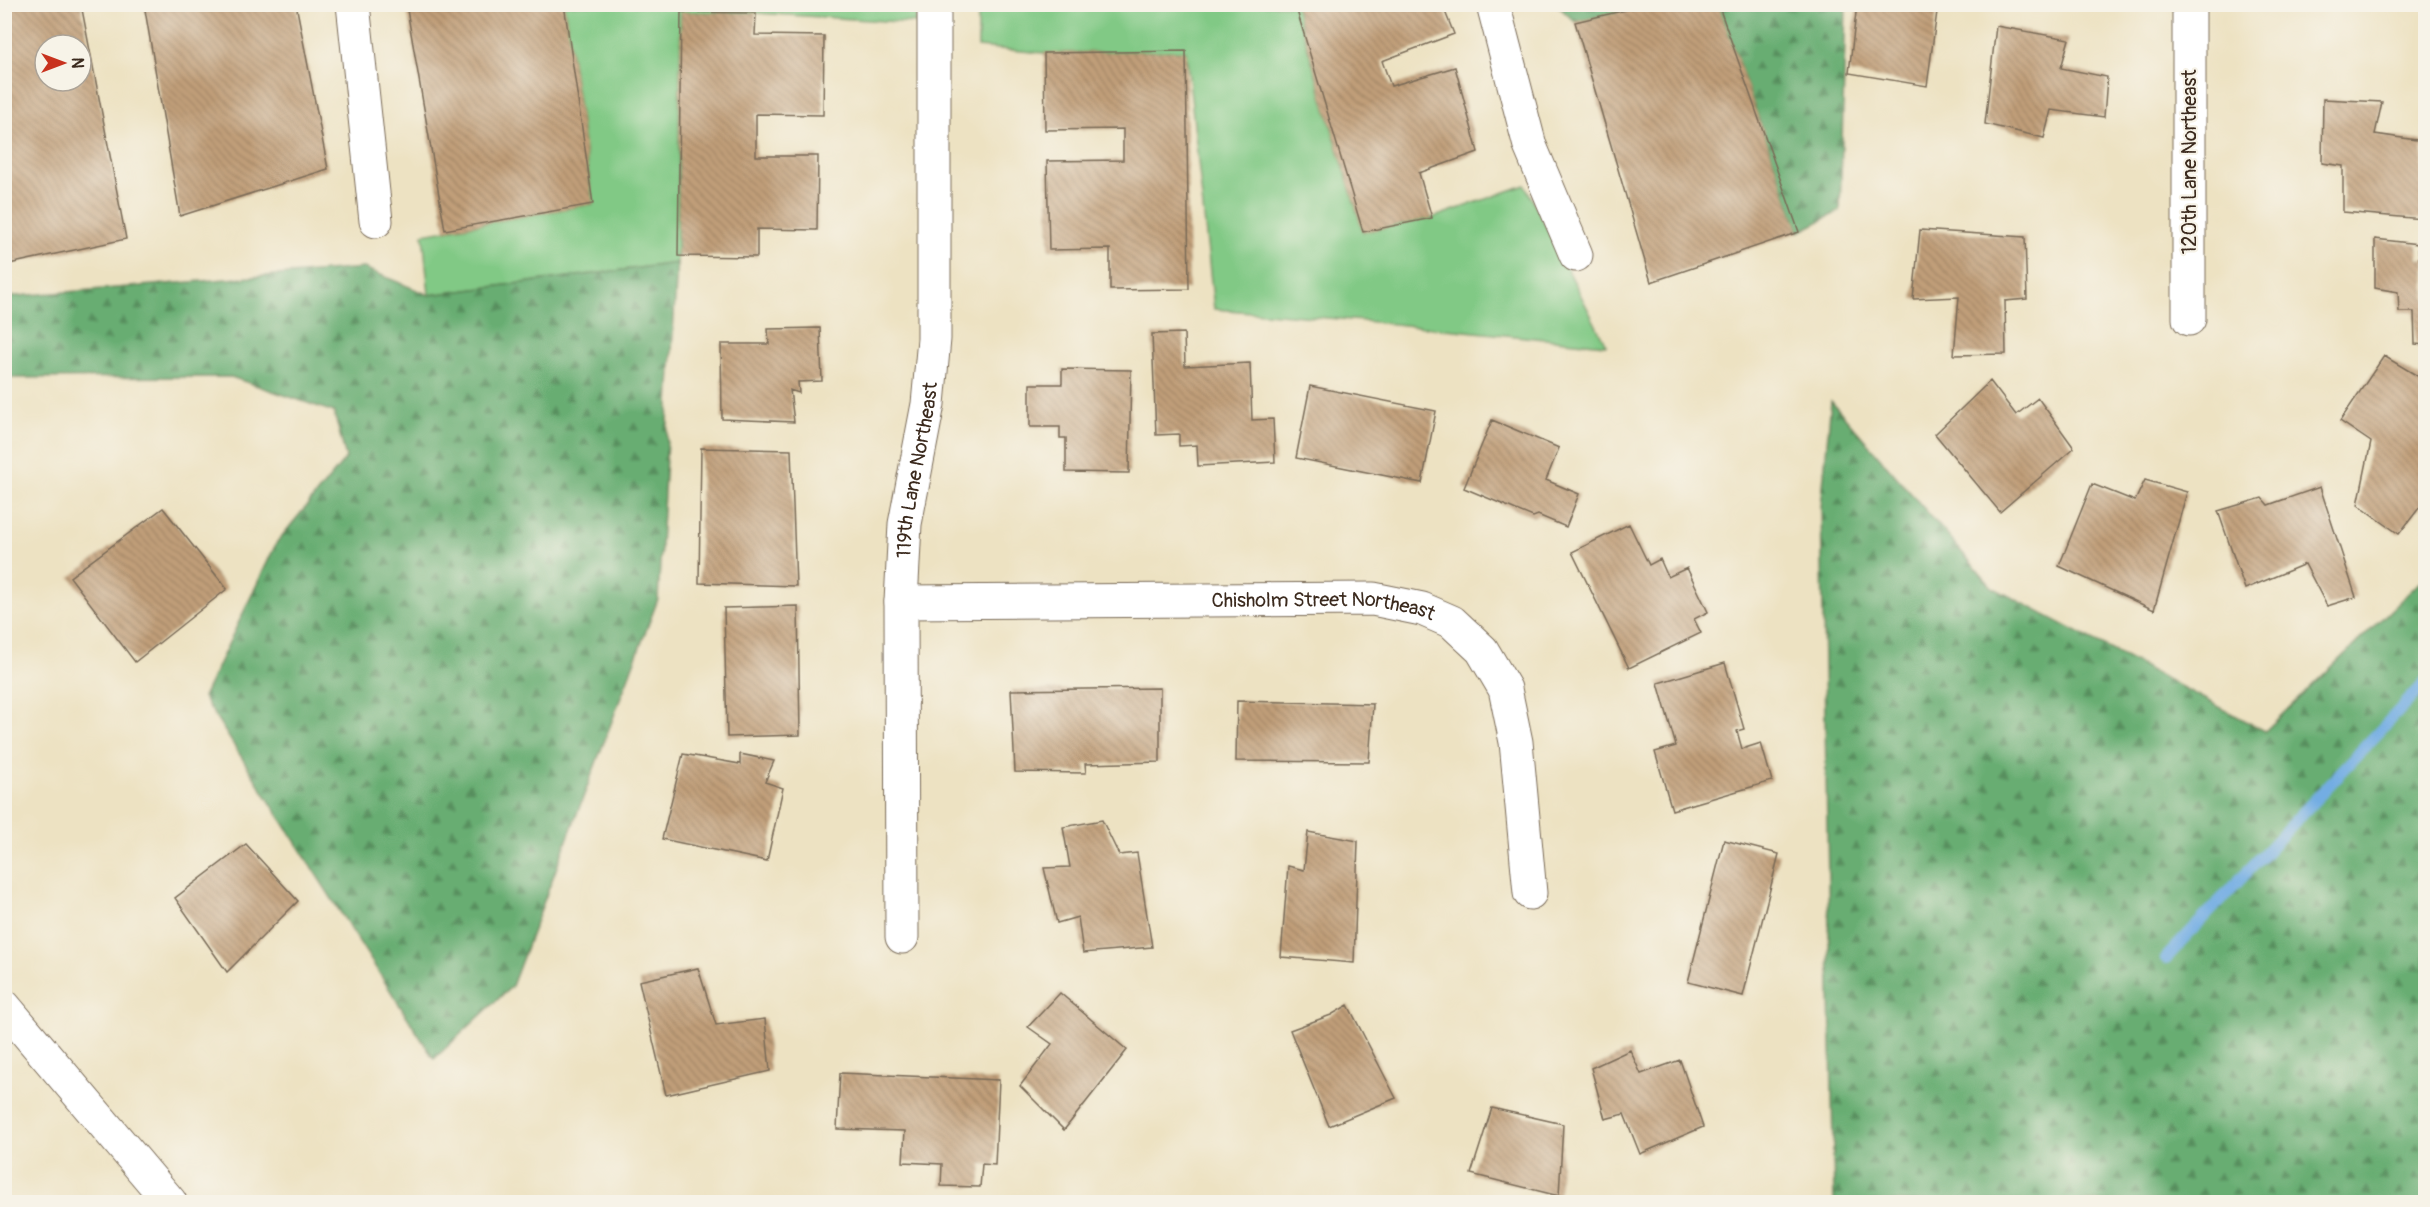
<svg xmlns="http://www.w3.org/2000/svg" width="2430" height="1207" font-family="Pangolin,sans-serif">
<style>
.grass{fill:#81c985;stroke:#5e7a52;stroke-width:1.5}
.forest{fill:url(#forest-firs);stroke:#526c48;stroke-width:1.5}
.lines{fill:none;stroke-linecap:round;stroke-linejoin:round}
.stream{stroke:#73ade3;stroke-width:12}
.building{fill:url(#building-back-hatch);fill-rule:evenodd}
.minor-casing{stroke:#796a57;stroke-width:35}
.minor{stroke:#fff;stroke-width:33}
.labels{text-anchor:middle;stroke-width:4.5;stroke-linejoin:round;paint-order:stroke}
.street-label{font-size:20px;fill:#3b2a1e;stroke:#f7f3e8}
</style>
<defs>
<pattern id="forest-firs" width="22" height="20" patternUnits="userSpaceOnUse" patternTransform="scale(1.5)"><rect width="22" height="20" fill="#68ad72"/><path d="M5 1l3.5 6h-7zM16 11l3.5 6h-7z" fill="#578d5d"/></pattern>
<pattern id="building-back-hatch" width="6" height="6" patternUnits="userSpaceOnUse" patternTransform="scale(1.5)"><rect width="6" height="6" fill="#c19f79"/><path d="M-1 5l2 2M0 0l6 6M5-1l2 2" fill="none" stroke="#9e8263"/></pattern>
</defs>
<rect width="100%" height="100%" fill="#f7f3e8"/>
<filter id="ink" filterUnits="userSpaceOnUse"><feTurbulence type="fractalNoise" baseFrequency=".0167" numOctaves="2"/><feDisplacementMap in="SourceGraphic" scale="12" xChannelSelector="R" yChannelSelector="G"/><feConvolveMatrix kernelMatrix="1 2 1 2 8 2 1 2 1" color-interpolation-filters="sRGB"/></filter>
<filter id="wash" filterUnits="userSpaceOnUse"><feTurbulence type="fractalNoise" baseFrequency=".008" numOctaves="4" result="noise"/><feDisplacementMap in="SourceGraphic" scale="24" xChannelSelector="R" yChannelSelector="G"/><feGaussianBlur stdDeviation="1.35" result="paint"/><feColorMatrix in="noise" values="0 0 0 0 0 0 0 0 0 0 0 0 0 0 0 0 0 1.4 0 .05"/><feComposite in="paint" operator="in"/></filter>
<g filter="url(#wash)">
<rect width="100%" height="100%" fill="#ede2c2"/>
<path class="grass" d="M564,5H916V23L756,13L681,12L677,263L429,295L423,234L593,204Z
M978,5H1295L1363,232L1432,218L1525,185L1606,345L1364,321L1214,309L1186,51L1044,53L978,47Z"/>
<path class="forest" d="M1557,5H1651L1575,22Z
M1718,5H1846L1840,211L1799,232Z
M677,263L658,599L512,986L434,1059L203,697L277,542L346,458L334,412L231,377L5,378V297L364,268L429,295Z
M1831,401L1992,587L2265,731L2425,577V1202H1834L1821,507Z"/>
<g class="lines">
<path class="stream" d="M2166,958L2426,682"/>
</g>
<g id="blocks">
<path class="building" d="M4,4H81L126,239L4,265ZM45,45H81V81H45Z
M144,4H296L328,169L180,216Z
M406,4H564L593,204L445,230Z
M1295,4H1442L1454,34L1382,61L1391,86L1455,67L1478,152L1419,173L1432,218L1363,232Z
M1651,4H1718L1799,232L1651,282L1575,22Z
M1857,4H1938L1927,86L1849,73Z
M681,12L756,13L755,35L824,36L823,115L756,114V156H818L817,230L757,229V257L678,256Z
M1996,26L2069,39L2061,68L2107,77L2104,117L2051,110L2044,138L1985,124Z
M1186,51L1189,289L1110,290V249L1049,250L1047,161L1123,160V129L1045,130L1044,53Z
M2323,99L2382,102L2375,134L2423,141V219L2343,212V166L2322,163Z
M1920,230L2025,237L2027,299L2005,301L2006,354L1954,355L1959,297L1913,299Z
M2375,239L2418,244L2419,259H2426V345L2415,344L2414,312H2399L2398,292L2375,288Z
M820,328L822,381L798,382L799,393L790,390L794,422L722,419L721,344H769L768,329Z
M1184,333L1185,366L1250,363L1252,420L1273,419L1275,462L1198,466L1197,445L1179,446V434L1156,435L1152,334Z
M2384,356L2426,381V499L2399,534L2358,505L2371,442L2340,421Z
M1062,369L1131,370L1129,473L1066,472V438H1060V427H1030V384H1062Z
M1990,381L2016,415L2038,398L2074,448L2000,512L1935,434Z
M1310,386L1436,411L1422,483L1296,458Z
M1492,420L1559,448L1546,480L1579,494L1566,527L1538,515L1533,517L1464,488Z
M701,448L791,450L796,586L699,583Z
M2145,480L2187,492L2154,610L2059,566L2092,484L2135,501Z
M2320,487L2356,597L2327,606L2305,564L2245,589L2218,511L2262,498L2268,505Z
M163,508L227,589L135,662L70,577Z
M1629,524L1649,565L1660,559L1668,577L1687,568L1708,612L1694,619L1701,633L1629,668L1572,552Z
M798,606L800,735L727,737L724,608Z
M1725,663L1744,729L1737,731L1742,749L1761,743L1772,781L1672,810L1655,752L1676,746L1658,683Z
M1160,688V762L1085,764L1086,773L1015,772L1011,690Z
M1237,701L1373,704L1369,762L1236,761Z
M683,754L740,764V754L774,761L765,782L783,788L767,861L662,839Z
M1102,820L1119,855L1137,853L1152,947L1083,953L1078,917L1057,923L1044,868L1070,867L1063,827Z
M1308,832L1358,841L1354,963L1281,957L1288,866L1304,870Z
M1724,840L1779,854L1743,996L1688,982Z
M246,844L298,901L227,972L175,898Z
M698,968L716,1025L765,1019L770,1071L666,1095L639,981Z
M1060,993L1127,1050L1064,1130L1020,1086L1052,1044L1028,1027Z
M1348,1005L1396,1098L1329,1126L1290,1030L1331,1015Z
M1630,1050L1641,1074L1680,1060L1703,1127L1640,1154L1624,1114L1605,1119L1591,1068Z
M840,1073L999,1080L995,1165L982,1164L980,1187L941,1186L942,1164L903,1162L905,1131L837,1129Z
M1492,1108L1563,1124L1559,1196L1471,1174Z"/>
</g>
</g>
<g filter="url(#ink)">
<use href="#blocks" fill-opacity="0" stroke="#796a57" stroke-width="1.5"/>
<g class="lines">
<defs>
<g id="minor">
<path d="M353,4L376,221"/>
<path d="M1493,4L1530,146L1576,255"/>
<path d="M2189,4V319"/>
<path id="s1" d="M901,602L1373,599L1422,609L1452,622L1482,650L1505,689L1516,742L1530,893"/>
<path id="s2" d="M902,937L901,602L905,524L928,404L934,339V4"/>
<path d="M4,1006L170,1202"/>
</g>
</defs>
<use href="#minor" class="minor-casing"/>
<use href="#minor" class="minor"/>
</g>
</g>
<g class="labels">
<g class="street-label">
<text transform="translate(2189 162) rotate(-90)" y="7">120th Lane Northeast</text>
<text dy="7" stroke="none"><textPath href="#s2" startOffset="468">119th Lane Northeast</textPath></text>
<text dy="7" stroke="none"><textPath href="#s1" startOffset="423">Chisholm Street Northeast</textPath></text>
</g>
</g>
<rect width="2430" height="1207" fill="none" stroke="#f7f3e8" stroke-width="24"/>
<g transform="translate(63 63) rotate(90)"><circle r="28" fill="#f7f3e8" stroke="#aca397" stroke-width="1.5"/>
<path d="M0-4.5L10 22L0 15L-10 22Z" fill="#c8321e"/>
<text y="-9" font-size="16" font-weight="bold" text-anchor="middle" fill="#3b2a1e">N</text>
</g>
</svg>
